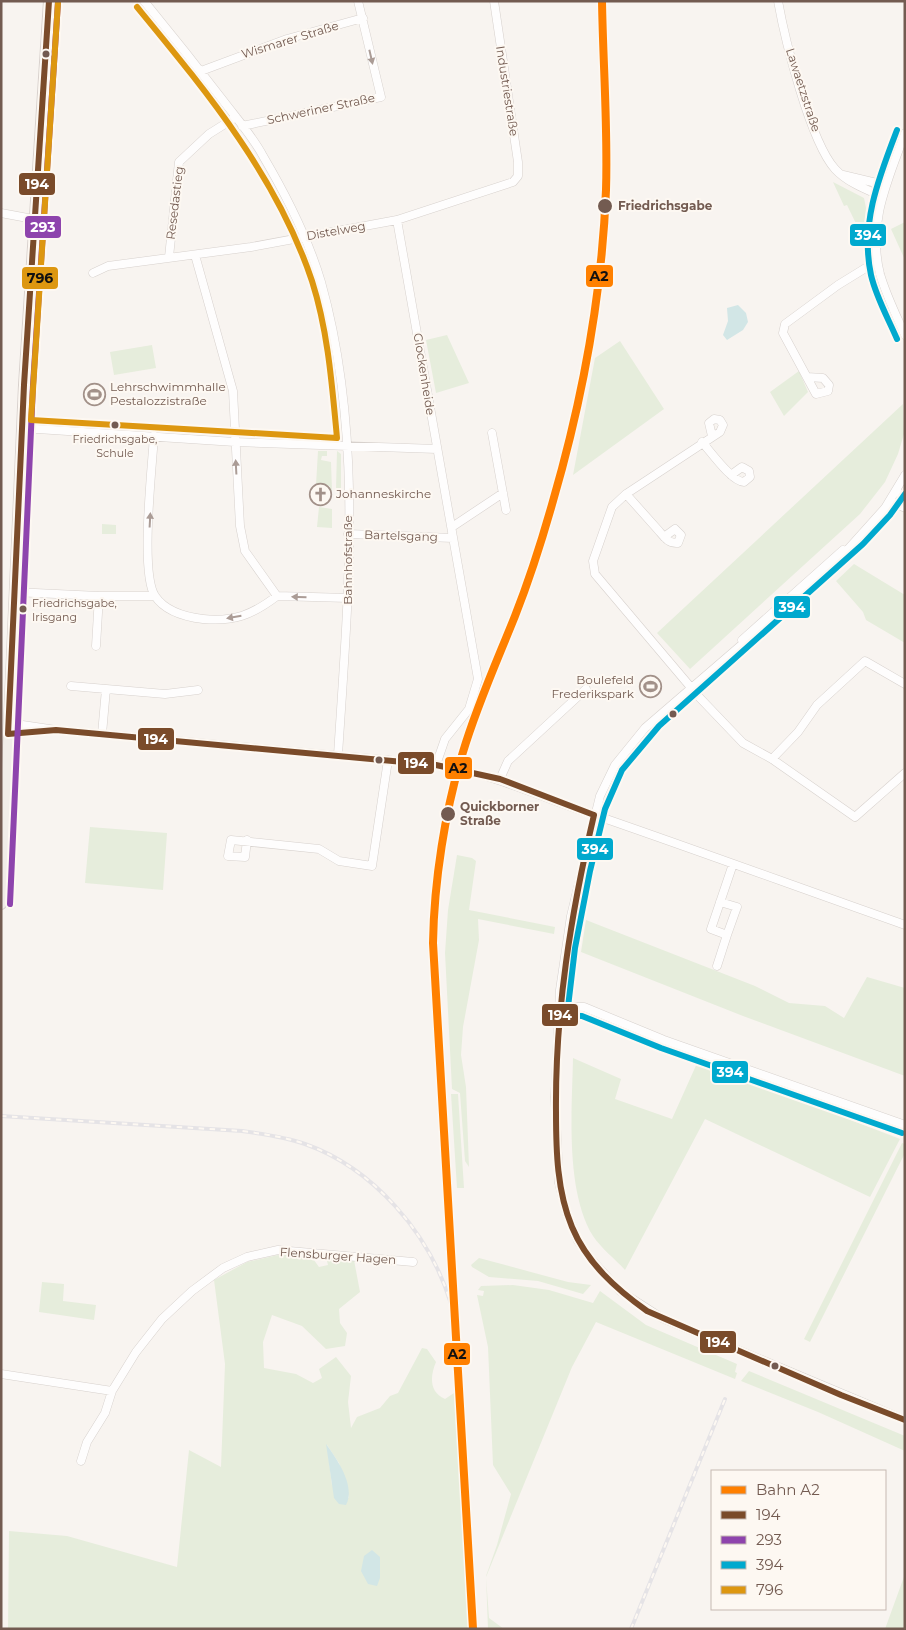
<svg xmlns="http://www.w3.org/2000/svg" width="906" height="1630" font-family="Montserrat,sans-serif">
<style>
.green{fill:#e6eddc;fill-rule:evenodd}
.water{fill:#d2e6e6}
.lines{fill:none;stroke-linecap:round;stroke-linejoin:round}
.minor-casing{stroke:#d7d1cd;stroke-width:9}
.major-casing{stroke:#d8d1cd;stroke-width:12}
.minor{stroke:#fefdfd;stroke-width:8}
.major{stroke:#f1ede8;stroke-width:10}
.rail-casing{stroke:#e5e3e6;stroke-width:4}
.rail{stroke:#fdf8f2;stroke-width:2;stroke-dasharray:5.5;stroke-linecap:butt}
.bus-1-casing{stroke:#fdf8f2;stroke-width:10}
.bus-2-casing{stroke:#fdf8f2;stroke-width:10}
.bus-3-casing{stroke:#fdf8f2;stroke-width:10}
.bus-4-casing{stroke:#fdf8f2;stroke-width:10}
.bus-1{stroke:#7a4b2a;stroke-width:6}
.bus-2{stroke:#8e44ad;stroke-width:6}
.bus-3{stroke:#00a9ce;stroke-width:6}
.bus-4{stroke:#dd9710;stroke-width:6}
.rail-1-casing{stroke:#fdf8f2;stroke-width:11}
.rail-1{stroke:#ff8000;stroke-width:8}
.oneway{fill:#ab9c96}
.bus-dot{fill:#735b51;stroke:#fdf8f2;stroke-width:2}
.labels{text-anchor:middle;stroke-width:4;stroke-linejoin:round;paint-order:stroke}
.bus-label{font-size:11px;fill:#735b51;stroke:#fdf8f2}
.street-label{font-size:12px;fill:#735b51;stroke:#fdf8f2}
.stop-label{font-size:12px;font-weight:bold;fill:#735b51;stroke:#fdf8f2;text-anchor:start}
.poi-label{font-size:12px;fill:#735b51;stroke:#fdf8f2;text-anchor:start}
.line-badge{stroke:#fdf8f2;stroke-width:2}
.badge-label{font-size:14px;text-anchor:middle;font-weight:bold;fill:#fff}
.pale-badge-label{font-size:14px;text-anchor:middle;font-weight:bold;fill:#111}
</style>
<rect width="100%" height="100%" fill="#f8f4f0"/>
<path class="green" d="M833,182L864,198L866,208L863,238L847,205L844,206Z
M871,201L869,236L871,259L868,260L866,239L869,203Z
M905,222V260L891,229Z
M447,335L469,383L436,393L426,340Z
M620,341L664,409L573,475L595,358Z
M152,345L156,368L114,375L110,352Z
M799,371L808,392L784,416L770,392Z
M903,404L904,434L898,454L885,482L860,514L690,669L657,633Z
M318,451H327V456H322L321,460L331,462L332,491H330V486L316,485Z
M337,451L341,454V489H336Z
M319,507L332,509V528L317,527Z
M102,524L116,525V534H102Z
M854,564L905,595V643L866,620L863,612L836,581Z
M655,678L660,685L646,697L641,690Z
M90,827L167,833L163,890L85,883Z
M457,855L472,858L476,861L469,910L555,927L554,934L478,919L479,940L463,1027L461,1055L466,1087L469,1167L465,1161L460,1093L452,1089L445,953L448,910Z
M586,920L755,986L789,1003L825,1006L844,1018L867,977L905,988V1076L743,1016L581,952Z
M573,1058L621,1079L615,1099L672,1119L698,1061L900,1139L870,1197L705,1119L625,1270C615,1259 601,1248 593,1236C565,1190 572,1111 573,1058Z
M451,1094H458L464,1188H457Z
M902,1143L905,1144V1153L810,1342L804,1339Z
M278,1255L311,1256L319,1267L328,1265L326,1256L354,1260L360,1292L339,1309L340,1323L347,1333L345,1346L326,1349L302,1326L272,1315L263,1342L264,1368L296,1374L313,1383L322,1378L319,1369L336,1357L351,1376L348,1402L351,1428L357,1417L380,1408L390,1396L398,1393L422,1348L427,1349L436,1362C430,1376 429,1392 445,1399L454,1393L470,1629H8L9,1531L67,1536L177,1567L189,1450L221,1467L225,1364L214,1280L247,1262ZM327,1445L339,1463L349,1498L332,1485Z
M479,1258L568,1282L591,1285L583,1294L538,1281L489,1277L472,1267L471,1265Z
M42,1282L64,1284L63,1301L96,1305L94,1320L39,1312Z
M513,1285L549,1290L593,1303L600,1291L646,1325L737,1364L735,1372L737,1373L735,1379L596,1322L572,1367L486,1577L489,1618L504,1629H488L486,1576L497,1545L511,1494L493,1465L488,1347L477,1295L483,1296L484,1291L478,1290L481,1286Z
M749,1371L905,1436V1451L818,1412L741,1381Z
M905,1574V1629H885Z"/>
<path class="water" d="M738,305L746,313L748,322L743,330L727,340L723,335L728,321L727,308Z
M326,1444C337,1459 356,1486 346,1505L339,1504L334,1498Z
M372,1550L380,1557V1578L377,1586L368,1584L361,1571L364,1556Z"/>
<g class="lines">
<defs>
<path id="minor" d="M144,1C172,35 199,69 225,103C238,120 253,137 263,156C286,195 308,238 321,282C364,434 348,599 338,755
M778,1C785,40 810,141 835,169C847,182 865,189 881,196
M201,71L287,39L363,18
M242,126L381,97L358,1
M905,133C888,180 867,223 880,274C886,295 896,315 905,335
M843,175L885,185
M1,213L33,219
M397,220L478,679L469,709L445,739L436,765
M195,255L233,391L240,526L245,551L277,596L348,598
M169,257L179,162L209,134L236,117
M93,273L108,266L251,247L397,220L513,182L518,176V162L494,1
M807,377L823,378L829,385L828,391L816,394L783,333L785,324L838,285L877,261
M22,428L235,442L437,449
M492,433L506,510
M154,436C152,468 140,573 155,596C165,611 186,617 203,619C234,622 252,615 277,596
M712,436L709,423L714,419L720,420L723,425L720,432L626,494L612,507L593,561L595,574L699,697L743,743L772,759L855,817L905,773
M702,442C711,452 732,482 744,482L750,477L749,471L742,467L731,475
M905,475L885,508L833,566L645,728L615,765L600,796L571,916L560,990L555,1097L559,1183L567,1214L578,1241L590,1258L620,1291L662,1318L905,1420
M897,491L905,500
M626,494L659,531C665,538 669,544 678,543L681,535L675,529L664,537
M890,501L905,508
M452,527L503,493
M348,534L453,538
M14,592L99,596H155
M742,640L843,550
M96,646L99,596
M71,686L165,694L198,690
M9,723L56,730L420,763C482,769 526,791 583,811C691,848 797,887 905,925
M8,734L46,731
M102,734L106,689
M772,759L798,732L817,705L865,661L905,684
M500,779L508,761L586,689
M247,840L245,857L228,856L231,840L319,849L339,861L372,866L388,760
M720,902L737,907L727,935
M717,966L727,935L711,929L733,864
M559,1006L584,1007L664,1040L905,1125
M1,1374L112,1391
M81,1461L87,1442L105,1413L112,1391L136,1352L162,1319L192,1291L223,1268L247,1257L278,1250L413,1262"/>
<path id="major" d="M1,904L24,385L49,1"/>
</defs>
<use href="#minor" class="minor-casing"/>
<use href="#major" class="major-casing"/>
<use href="#minor" class="minor"/>
<use href="#major" class="major"/>
<defs>
<path id="rail" d="M1,1116L242,1131C264,1134 285,1137 305,1144C373,1168 429,1233 450,1301C455,1314 455,1328 457,1342
M631,1629L725,1399"/>
</defs>
<use href="#rail" class="rail-casing"/>
<use href="#rail" class="rail"/>
<defs>
<path id="bus-1" d="M8,734L24,385L49,1
M8,734L56,730L436,765L500,779L594,815
M594,815C571,913 555,1011 556,1112C556,1151 557,1191 572,1227C587,1263 616,1289 647,1311L841,1395L905,1420"/>
<path id="bus-2" d="M10,904L33,385L58,2"/>
<path id="bus-3" d="M897,130C879,177 860,224 871,275C876,297 888,318 897,339
M568,1007L575,948L590,871L605,809L622,770L659,726L863,544L890,515L905,494
M559,1015L582,1016L661,1048L902,1133"/>
<path id="bus-4" d="M58,2L31,420L337,438C332,385 328,331 312,281C277,176 206,91 137,7"/>
</defs>
<use href="#bus-1" class="bus-1-casing"/>
<use href="#bus-2" class="bus-2-casing"/>
<use href="#bus-3" class="bus-3-casing"/>
<use href="#bus-4" class="bus-4-casing"/>
<use href="#bus-1" class="bus-1"/>
<use href="#bus-2" class="bus-2"/>
<use href="#bus-3" class="bus-3"/>
<use href="#bus-4" class="bus-4"/>
<defs>
<path id="rail-1" d="M473,1629L433,943C434,882 445,810 463,752C477,705 497,661 515,616C530,578 542,540 553,501C582,401 602,295 606,190C608,127 603,64 602,1"/>
</defs>
<use href="#rail-1" class="rail-1-casing"/>
<use href="#rail-1" class="rail-1"/>
</g>
<defs><path id="oneway-solid" d="M-6-.8H1V-3.2L6.5 0L1 3.2V.8H-6Z" transform="scale(1.25)"/></defs>
<g class="oneway">
<use href="#oneway-solid" transform="translate(371 57) rotate(77)"/>
<use href="#oneway-solid" transform="translate(236 467) rotate(-93)"/>
<use href="#oneway-solid" transform="translate(150 520) rotate(-87)"/>
<use href="#oneway-solid" transform="translate(299 597) rotate(-178)"/>
<use href="#oneway-solid" transform="translate(234 617) rotate(170)"/>
</g>
<defs>
<symbol id="stadium-ring" viewBox="-11 -11 22 22"><circle r="9.5" fill="#fdf8f2" stroke="#a29189" stroke-width="1.5"/><path d="M0-5a6.5 5 0 1 0 0 10a6.5 5 0 1 0 0-10ZM-3.5-1.8h7v3.6h-7Z" fill="#a29189"/></symbol>
<symbol id="church-ring" viewBox="-11 -11 22 22"><circle r="9.5" fill="#fdf8f2" stroke="#a29189" stroke-width="1.5"/><path d="M-1.2-6h2.4v3.5h3.3v2.4h-3.3V6h-2.4V-.1h-3.3v-2.4h3.3Z" fill="#a29189"/></symbol>
</defs>
<g fill-rule="evenodd">
<use href="#stadium-ring" x="82" y="382" width="25" height="25"/>
<use href="#church-ring" x="308" y="482" width="25" height="25"/>
<use href="#stadium-ring" x="638" y="674" width="25" height="25"/>
</g>
<g class="bus-dot">
<circle cx="46" cy="54" r="4.5"/>
<circle cx="605" cy="206" r="8"/>
<circle cx="115" cy="425" r="4.5"/>
<circle cx="23" cy="609" r="4.5"/>
<circle cx="673" cy="714" r="4.5"/>
<circle cx="379" cy="760" r="4.5"/>
<circle cx="448" cy="814" r="8"/>
<circle cx="775" cy="1366" r="4.5"/>
</g>
<g class="labels">
<g class="bus-label">
<text x="115" y="443">Friedrichsgabe,<tspan x="115" dy="14">Schule</tspan></text>
<text x="32" y="607" text-anchor="start">Friedrichsgabe,<tspan x="32" dy="14">Irisgang</tspan></text>
</g>
<g class="street-label">
<text transform="translate(290 40) rotate(-17)" y="4">Wismarer Straße</text>
<text transform="translate(803 90) rotate(72)" y="4">Lawaetzstraße</text>
<text transform="translate(507 91) rotate(81)" y="4">Industriestraße</text>
<text transform="translate(321 109) rotate(-12)" y="4">Schweriner Straße</text>
<text transform="translate(175 203) rotate(-83)" y="4">Resedastieg</text>
<text transform="translate(336 231) rotate(-10)" y="4">Distelweg</text>
<text transform="translate(424 374) rotate(81)" y="4">Glockenheide</text>
<text transform="translate(401 536) rotate(2)" y="4">Bartelsgang</text>
<text transform="translate(348 560) rotate(-90)" y="4">Bahnhofstraße</text>
<text transform="translate(338 1256) rotate(4)" y="4">Flensburger Hagen</text>
</g>
<g class="stop-label">
<text x="618" y="210">Friedrichsgabe</text>
<text x="460" y="811">Quickborner<tspan x="460" dy="14">Straße</tspan></text>
</g>
<g class="poi-label">
<text x="110" y="391">Lehrschwimmhalle<tspan x="110" dy="14">Pestalozzistraße</tspan></text>
<text x="336" y="498">Johanneskirche</text>
<text x="634" y="684" text-anchor="end">Boulefeld<tspan x="634" dy="14">Frederikspark</tspan></text>
</g>
</g>
<g class="line-badge">
<rect x="18" y="172" width="38" height="24" rx="5" fill="#7a4b2a"/>
<rect x="24" y="215" width="38" height="24" rx="5" fill="#8e44ad"/>
<rect x="849" y="223" width="38" height="24" rx="5" fill="#00a9ce"/>
<rect x="585" y="264" width="29" height="24" rx="5" fill="#ff8000"/>
<rect x="21" y="266" width="38" height="24" rx="5" fill="#dd9710"/>
<rect x="773" y="595" width="38" height="24" rx="5" fill="#00a9ce"/>
<rect x="137" y="727" width="38" height="24" rx="5" fill="#7a4b2a"/>
<rect x="397" y="751" width="38" height="24" rx="5" fill="#7a4b2a"/>
<rect x="444" y="756" width="29" height="24" rx="5" fill="#ff8000"/>
<rect x="576" y="837" width="38" height="24" rx="5" fill="#00a9ce"/>
<rect x="541" y="1003" width="38" height="24" rx="5" fill="#7a4b2a"/>
<rect x="711" y="1060" width="38" height="24" rx="5" fill="#00a9ce"/>
<rect x="699" y="1330" width="38" height="24" rx="5" fill="#7a4b2a"/>
<rect x="443" y="1342" width="28" height="24" rx="5" fill="#ff8000"/>
</g>
<g class="badge-label">
<text x="37" y="189">194</text>
<text x="43" y="232">293</text>
<text x="868" y="240">394</text>
<text x="792" y="612">394</text>
<text x="156" y="744">194</text>
<text x="416" y="768">194</text>
<text x="595" y="854">394</text>
<text x="560" y="1020">194</text>
<text x="730" y="1077">394</text>
<text x="718" y="1347">194</text>
</g>
<g class="pale-badge-label">
<text x="599" y="281">A2</text>
<text x="40" y="283">796</text>
<text x="458" y="773">A2</text>
<text x="457" y="1359">A2</text>
</g>
<rect width="906" height="1630" fill="none" stroke="#735b51" stroke-width="5"/>
<rect x="711" y="1470" width="175" height="140" fill="#fdf8f2" stroke="#c6b9b2"/>
<rect x="721" y="1486" width="25" height="8" fill="#ff8000" stroke="#c6b9b2"/>
<text x="756" y="1495" font-size="15" fill="#735b51">Bahn A2</text>
<rect x="721" y="1511" width="25" height="8" fill="#7a4b2a" stroke="#c6b9b2"/>
<text x="756" y="1520" font-size="15" fill="#735b51">194</text>
<rect x="721" y="1536" width="25" height="8" fill="#8e44ad" stroke="#c6b9b2"/>
<text x="756" y="1545" font-size="15" fill="#735b51">293</text>
<rect x="721" y="1561" width="25" height="8" fill="#00a9ce" stroke="#c6b9b2"/>
<text x="756" y="1570" font-size="15" fill="#735b51">394</text>
<rect x="721" y="1586" width="25" height="8" fill="#dd9710" stroke="#c6b9b2"/>
<text x="756" y="1595" font-size="15" fill="#735b51">796</text>
</svg>
